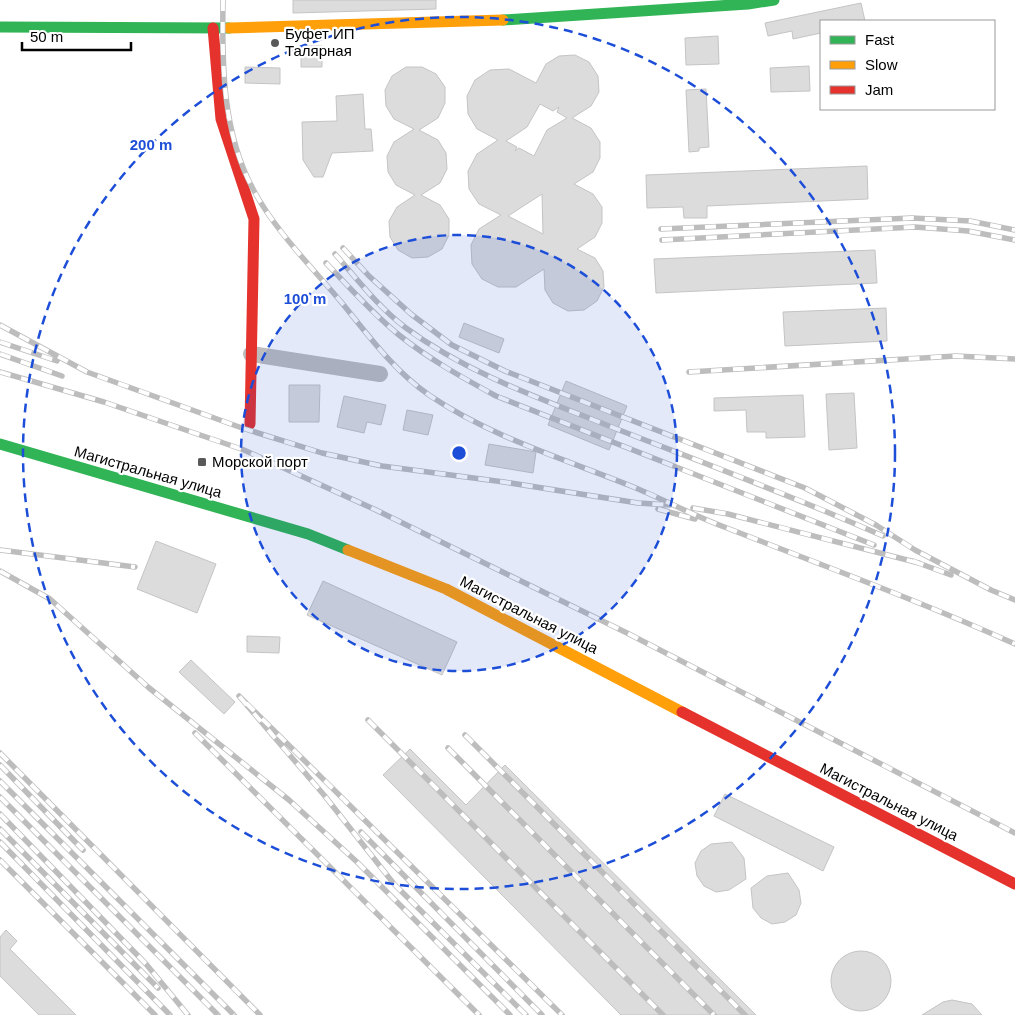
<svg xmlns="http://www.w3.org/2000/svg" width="1015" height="1015" font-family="Helvetica,sans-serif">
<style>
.building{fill:#dcdcdc;stroke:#c4c4c4;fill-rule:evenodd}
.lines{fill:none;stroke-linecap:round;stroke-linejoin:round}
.street{stroke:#bdbdbd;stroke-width:16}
.fast{stroke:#30b455;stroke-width:11}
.slow{stroke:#ff9f0a;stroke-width:11}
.jam{stroke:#e5322d;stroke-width:11}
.rail-casing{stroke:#bdbdbd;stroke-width:5.5}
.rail{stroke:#fff;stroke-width:4;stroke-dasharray:11;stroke-linecap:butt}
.ring{fill:none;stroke:#1d4ed8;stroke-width:2.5;stroke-dasharray:9 6}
.poi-dot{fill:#595959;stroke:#fff;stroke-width:2}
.labels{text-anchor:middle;stroke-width:4.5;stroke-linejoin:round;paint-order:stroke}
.poi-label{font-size:15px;fill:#000;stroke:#fff;text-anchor:start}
.street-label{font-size:15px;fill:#000;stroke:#fff}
.centre{fill:#1d4ed8;stroke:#fff;stroke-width:2.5}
.ring-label{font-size:15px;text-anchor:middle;font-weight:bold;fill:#1d4ed8;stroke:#fff;stroke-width:4.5;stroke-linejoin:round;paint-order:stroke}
</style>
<rect width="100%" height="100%" fill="#fff"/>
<path class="building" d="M293,0H436V9L293,13Z
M861,3L865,21H821V33L793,39L792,31L768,36L765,23Z
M718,36L719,64L686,65L685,38Z
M301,46H322V67H301Z
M575,55L589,62L598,76L599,92L591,106L572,118L591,128L600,142V158L593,172L574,184L593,194L602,207V223L595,237L577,249L595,258L603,271L604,287L597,301L584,310L568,311L553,303L545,290L544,269L516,287H498L482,279L472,264L471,245L479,229L501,215L479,204L469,189L468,171L477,154L498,140L477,129L468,114L467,96L475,80L490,70L509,69L536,83L546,64L559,56ZM540,104L553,111L559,107L557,112L567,118L547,130L534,156L519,148L515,151L517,147L506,141L527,127ZM542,194L543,234L508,216Z
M809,66L810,91L771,92L770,68Z
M245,67L280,68V84L245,83Z
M406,67H422L436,74L445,87V103L438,118L419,130L438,140L446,153L447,169L440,183L421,195L440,205L449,219V235L442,249L428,257L412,258L398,250L390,237L389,221L397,207L415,195L396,185L388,172L387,156L394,142L414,129L394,119L386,106L385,90L392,76Z
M706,89L709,147L699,148V151L689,152L686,90Z
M363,94L365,129H371L373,151L332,153L323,177H314L303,160L302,122L337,121L336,96Z
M867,166L868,199L707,206V218H684L683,207L647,208L646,175Z
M875,250L877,283L656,293L654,259Z
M886,308L887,341L785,346L783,312Z
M464,323L504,339L499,353L459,337Z
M566,381L627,406L609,450L548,425Z
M289,385H320L319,422H289Z
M854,393L857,448L829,450L826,394Z
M803,395L805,437L766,438V432H747L746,410L714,411V398Z
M344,396L386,405L381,425L367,422L364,433L337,427Z
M407,410L433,415L428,435L403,430Z
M489,444L536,452L533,473L485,465Z
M156,541L216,564L197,613L137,589Z
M323,581L457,642L442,675L307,615Z
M247,636L280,637L279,653L247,652Z
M191,660L235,702L224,714L179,672Z
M410,749L466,805L505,765L756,1015H621L383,775Z
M725,794L834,847L823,871L714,816Z
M732,842L744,858L746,879L729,890L716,892L704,886L697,876L695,863L701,851L711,844Z
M788,873L799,890L801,903L796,915L785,922L772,924L761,918L753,908L751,888L767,876Z
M6,930L17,941L10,949L76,1015H39L0,976V937Z
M831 981a30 30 0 1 1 60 0a30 30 0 1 1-60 0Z
M952,1000L972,1004L982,1015H922L943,1002Z"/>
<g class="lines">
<path class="street" d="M251,354L380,374"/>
<path class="fast" d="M503,20L748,4L774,0
M0,27L229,28
M0,444L308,534L348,550"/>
<path class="slow" d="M229,28L503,20
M348,550L446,589L682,712"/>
<path class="jam" d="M213,28L221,119L254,219L250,424
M682,712L1015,884"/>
<defs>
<path id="rail" d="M223,0C222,64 222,131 253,189C275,231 312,267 342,303C368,335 394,371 429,395C489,436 564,459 631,486C663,499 694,516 727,528C824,566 920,601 1015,644
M661,229L912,218L970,221L1015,230
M662,240L915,227L968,231L1015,240
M343,248L369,276L411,314L452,345L505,371L805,488L876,525L915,550L991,590L1015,600
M335,254C357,279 379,308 406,328C467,373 539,398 609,426C701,462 793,496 883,536
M326,263C350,288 373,314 399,335C429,359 463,378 496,396L874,545
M0,325L87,372L242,428L322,453L382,466L504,482L638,503L670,505
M0,342L57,361
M0,354L62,376
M0,372L104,402L244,450L376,510L627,633L1015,833
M689,372L956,356L1015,359
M693,508L728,514L919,563
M658,509L695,519
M0,550L135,567
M913,561L951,575
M0,571L50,599L148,687L289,800L357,862L510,1015
M368,720L663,1015
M195,733L479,1015
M465,735L745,1015
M448,748L714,1015
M0,753L260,1015
M0,765L83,850
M0,781L234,1015
M0,797L218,1015
M0,814L146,964L188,1015
M0,829L158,988
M361,832L542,1015
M0,842L170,1015
M0,860L155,1015
M526,1015L394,884L324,795L239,696L562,1015"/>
</defs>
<use href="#rail" class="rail-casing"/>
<use href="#rail" class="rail"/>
</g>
<circle cx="459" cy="453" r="218" fill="#1d4ed8" fill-opacity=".12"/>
<g class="ring">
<circle cx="459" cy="453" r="218"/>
<circle cx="459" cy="453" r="436"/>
</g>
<g class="poi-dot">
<circle cx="275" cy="43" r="5"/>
<rect x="197" y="457" width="10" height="10" rx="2.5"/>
</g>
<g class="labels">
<g class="poi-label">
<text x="285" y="39">Буфет ИП<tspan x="285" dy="17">Талярная</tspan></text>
<text x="212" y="467">Морской порт</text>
</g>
<g class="street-label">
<text transform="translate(148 472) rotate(16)" y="5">Магистральная улица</text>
<text transform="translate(529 615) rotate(27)" y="5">Магистральная улица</text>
<text transform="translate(889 802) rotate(27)" y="5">Магистральная улица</text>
</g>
</g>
<circle cx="459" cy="453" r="8" class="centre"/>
<g class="ring-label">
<text x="151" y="150">200 m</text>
<text x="305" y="304">100 m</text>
</g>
<rect x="820" y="20" width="175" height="90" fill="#ffffff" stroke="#999999"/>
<rect x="830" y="36" width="25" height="8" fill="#30b455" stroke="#999999"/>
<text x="865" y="45" font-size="15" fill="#000000">Fast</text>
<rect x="830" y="61" width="25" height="8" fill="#ff9f0a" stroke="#999999"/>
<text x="865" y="70" font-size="15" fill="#000000">Slow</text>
<rect x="830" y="86" width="25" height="8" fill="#e5322d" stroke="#999999"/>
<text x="865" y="95" font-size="15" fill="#000000">Jam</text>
<path d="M22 42v8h109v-8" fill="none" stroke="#000000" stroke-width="2.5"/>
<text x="30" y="42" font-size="15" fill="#000000" stroke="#ffffff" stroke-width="4" paint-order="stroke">50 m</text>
</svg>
